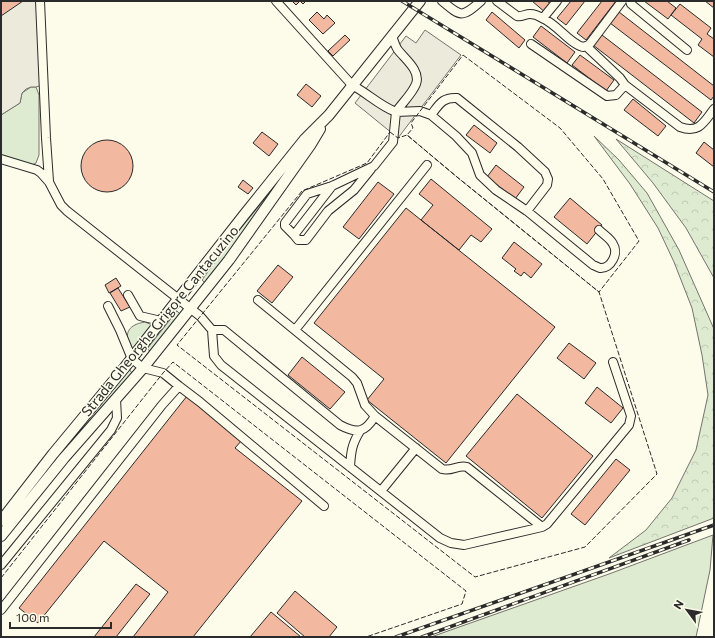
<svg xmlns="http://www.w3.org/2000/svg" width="715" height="638" font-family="Commissioner,sans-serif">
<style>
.grass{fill:#deebd1;stroke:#74746e}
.forest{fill:url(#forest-crowns);stroke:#74746e}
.parking{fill:#eceadb;stroke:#74746e}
.building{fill:#f2b8a0;stroke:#2b2b2b}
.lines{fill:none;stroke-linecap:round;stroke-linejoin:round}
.minor-casing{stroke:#2b2b2b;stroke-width:10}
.major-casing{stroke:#2b2b2b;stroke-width:12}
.minor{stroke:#fdfbea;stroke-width:8}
.major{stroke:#fdfbea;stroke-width:10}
.rail-casing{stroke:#2b2b2b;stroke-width:3.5}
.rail{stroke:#fdfbea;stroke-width:2;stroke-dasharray:6;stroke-linecap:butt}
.fence{stroke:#2b2b2b;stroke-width:1;stroke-dasharray:5 2;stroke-linecap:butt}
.labels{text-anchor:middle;stroke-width:3;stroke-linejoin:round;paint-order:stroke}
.street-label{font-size:14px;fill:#2b2b2b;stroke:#fdfbea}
</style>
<defs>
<pattern id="forest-crowns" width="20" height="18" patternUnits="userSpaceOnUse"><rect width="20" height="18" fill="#deebd1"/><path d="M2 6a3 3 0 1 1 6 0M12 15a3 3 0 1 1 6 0" fill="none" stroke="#bfcab4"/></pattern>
</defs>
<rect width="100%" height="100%" fill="#fdfbea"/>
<path class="grass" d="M31,87H36L39,95V155L36,163L30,166L1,157V115L20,103L22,93Z
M285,174L233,250L205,283L202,280L228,244Z
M177,311L181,315L152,352L147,349Z
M145,322L152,325L131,351C124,335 126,325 145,322Z
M129,369L132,373L73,439H71Z
M713,535L710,570L696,637H431L609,574Z"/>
<path class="forest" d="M594,136L619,160L647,193L679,250L714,329V518L609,558L646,530L672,498L696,450L708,395L702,355L692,308L674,262L658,228L630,184Z
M616,139L714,201V278L686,228L653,183Z"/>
<path class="parking" d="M1,1H44L46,84L36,87H31L26,89L22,93L20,103L1,115Z
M425,30L461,55L398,138L355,103L406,36L416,43Z"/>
<path class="building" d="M1,1H23L1,16Z
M292,1H306L303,4L300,1L296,5Z
M532,1H547L552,5L546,13Z
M571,1H585L566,25L557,18Z
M602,1H616L586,40L577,33Z
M644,1H667L676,8L668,19Z
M705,1H714V8Z
M680,4L711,28L707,34L714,39V57L698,45L702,39L671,15Z
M317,12L324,19L327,15L335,23L323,34L309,20Z
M492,12L525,40L519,48L486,20Z
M619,12L714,86V96L711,100L610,23Z
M541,26L575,52L567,63L533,37Z
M345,35L350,40L333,56L328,51Z
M602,35L702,112L694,123L593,45Z
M580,55L614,80L606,91L572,65Z
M306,84L321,96L312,107L297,95Z
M633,99L666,126L658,136L624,110Z
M474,125L497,143L490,153L466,135Z
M262,132L278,144L269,156L253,143Z
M81 166a26 26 0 1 1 52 0a26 26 0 1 1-52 0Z
M704,142L714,150V167L696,153Z
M496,165L524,187L515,199L487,177Z
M431,179L492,229L481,242L471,235L459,250L421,220L433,205L419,194Z
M243,180L253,188L248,194L238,187Z
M378,182L394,194L359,239L343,227Z
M570,198L602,225L587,244L554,217Z
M406,208L555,327L446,463L367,400L384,379L314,323Z
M514,242L542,264L531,278L524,272L521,276L514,271L516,269L502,258Z
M278,265L293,277L272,303L257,291Z
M116,278L121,286L109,293L105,285Z
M118,288L130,307L121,311L110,293Z
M569,343L596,363L584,379L557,358Z
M302,357L345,392L330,409L288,375Z
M597,387L623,408L611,423L585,403Z
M517,394L593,456L542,518L466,456Z
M187,396L242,440L235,448L302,501L193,637H133L168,592L104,541L38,623L19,608Z
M616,459L630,470L585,525L571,514Z
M136,584L150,594L116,637H94Z
M295,591L337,627L329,637H305L277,613Z
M271,612L301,637H250Z"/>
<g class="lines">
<defs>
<path id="minor" d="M40,1L46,138L49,181
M276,1L352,85C367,93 380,106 396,112C402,103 412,94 416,84C421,71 405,59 398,50C395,46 394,41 392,36
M442,1C461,17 462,18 481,1
M497,1L517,16C522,17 525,14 530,14C533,14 539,16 542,18C557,24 570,44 583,47L589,45L622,1
M630,1L631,4L687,50
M543,18L557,1
M531,44L607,96L616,95L625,85
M586,46L620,78L625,85L680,127C699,134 704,122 714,109
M431,115L456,136L472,153L480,175L496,190L527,211L593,265C596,266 597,267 600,268C611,269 619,253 613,244C610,238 604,235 599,230
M1,159L37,170L41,173L49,182L61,205L67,211L200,316L212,330L214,356L221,365L440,538L451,543L464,545L542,527L547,524L629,425L631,416L613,362
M332,186L294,235L285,226V223L307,194L332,186L374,166L393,142L396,112L420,111L431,115C439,105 442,97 457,98L518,147L545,172L548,179L547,185L527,211
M294,235L298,240H306L328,211L354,190L371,169
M128,295L140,316L161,321
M108,306L120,330L132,359L143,368L163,373L179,386
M212,330H224L340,425C357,434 365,433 375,416L365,405L357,383L352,377L258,300
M295,330L427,165
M375,416L442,469C452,472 458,464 467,467L542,527
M350,467C351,451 352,444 360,431
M381,491L416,448
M1,565L111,430L117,418L116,399
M1,610L162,405L179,386L200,402L324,506"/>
<path id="major" d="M1,521L53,454L125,367L244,215L305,139L329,115L420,1
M1,536L64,458L143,368L229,260L311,144L320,129"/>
</defs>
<use href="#minor" class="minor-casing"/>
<use href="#major" class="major-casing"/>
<use href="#minor" class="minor"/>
<use href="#major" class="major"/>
<defs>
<path id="rail" d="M402,1L714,192
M396,637L714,525
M422,637L689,540"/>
</defs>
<use href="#rail" class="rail-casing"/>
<use href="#rail" class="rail"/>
<path class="fence" d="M463,55L560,128L603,179L639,241L599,292L457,177L407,135L413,128L411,123Z
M390,132L398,138L407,135L457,177L599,292L657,474L585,547L475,577L177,345L302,191L367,163Z
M1,578L163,373L173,362L466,591L462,604L366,637"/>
</g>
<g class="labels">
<g class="street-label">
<text transform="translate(160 321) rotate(-51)" y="5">Strada Gheorghe Grigore Cantacuzino</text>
</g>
</g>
<rect width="715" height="638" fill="none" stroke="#2b2b2b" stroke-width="4"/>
<g transform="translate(687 610) rotate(302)" stroke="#fdfbea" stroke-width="3" paint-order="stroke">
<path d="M0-3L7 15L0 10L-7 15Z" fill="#2b2b2b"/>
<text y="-6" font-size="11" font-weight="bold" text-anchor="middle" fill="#2b2b2b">N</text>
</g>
<path d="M10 622v6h101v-6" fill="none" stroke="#2b2b2b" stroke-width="2"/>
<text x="16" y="622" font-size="12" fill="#2b2b2b" stroke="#fdfbea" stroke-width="3" paint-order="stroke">100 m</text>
</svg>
